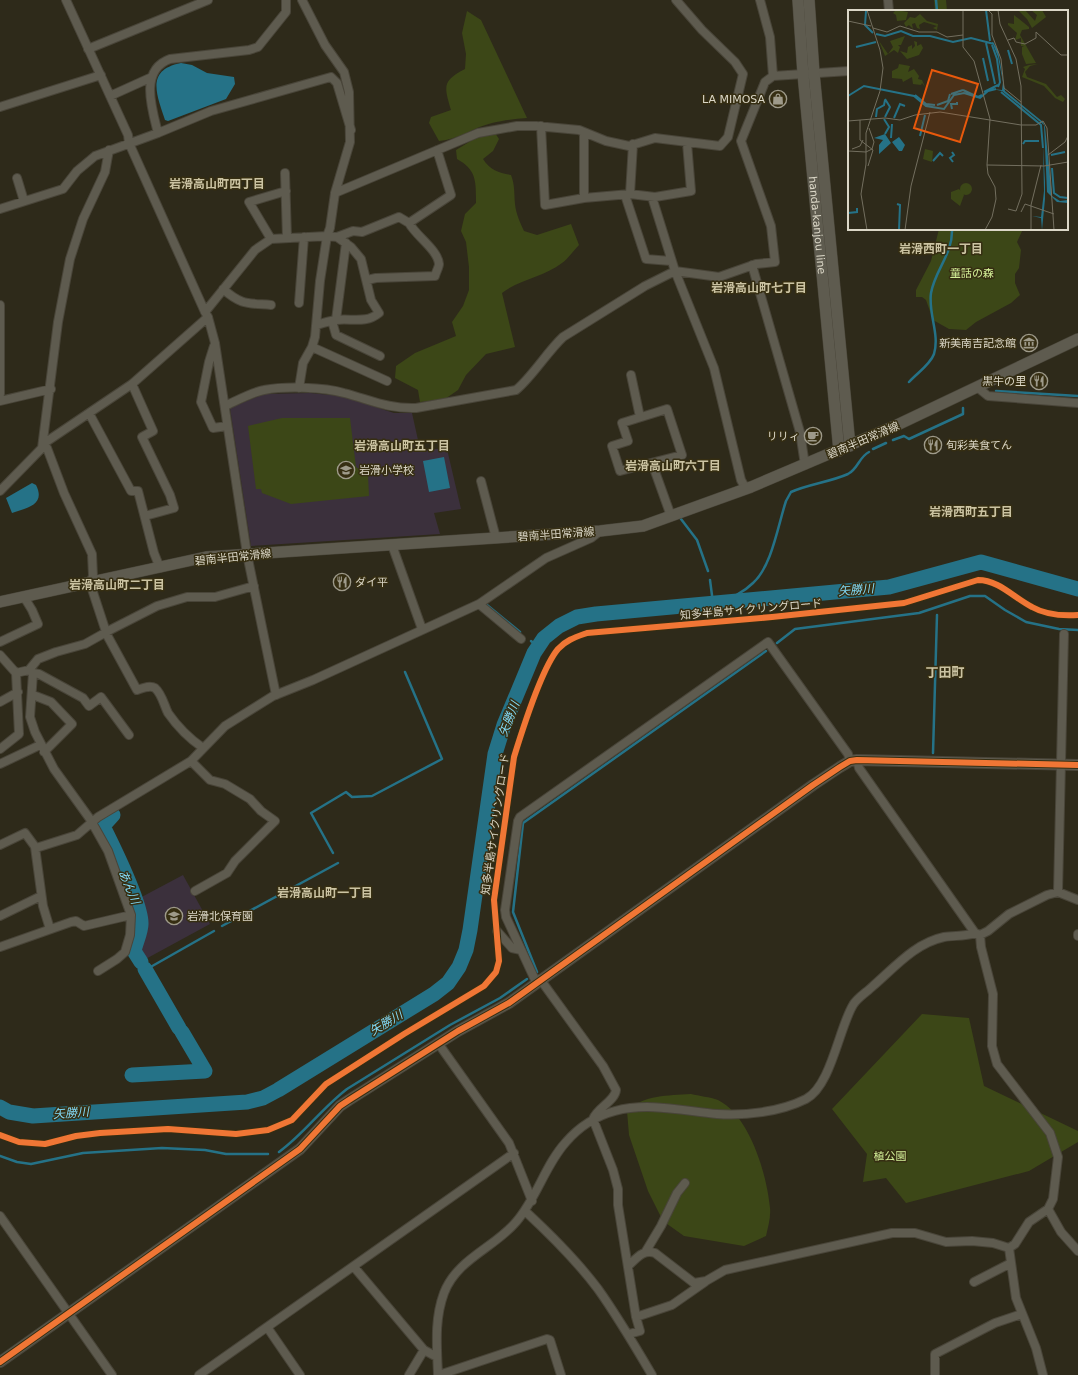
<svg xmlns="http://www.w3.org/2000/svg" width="1078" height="1375" font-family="'DejaVu Sans','Noto Sans JP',sans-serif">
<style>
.education{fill:#3b303c}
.green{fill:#3c4717}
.water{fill:#257287}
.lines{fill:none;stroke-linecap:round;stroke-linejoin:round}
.stream{stroke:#257287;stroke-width:2.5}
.river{stroke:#257287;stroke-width:15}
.minor-casing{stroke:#494539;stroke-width:10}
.tertiary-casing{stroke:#494539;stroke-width:12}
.secondary-casing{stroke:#494539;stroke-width:12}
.minor{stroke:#5e5b4f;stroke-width:8}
.tertiary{stroke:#5e5b4f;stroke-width:10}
.secondary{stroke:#5e5b4f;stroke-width:11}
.cycleway-casing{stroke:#362e12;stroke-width:8}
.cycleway{stroke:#f07635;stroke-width:6}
.labels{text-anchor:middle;stroke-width:3;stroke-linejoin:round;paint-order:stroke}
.poi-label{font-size:11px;fill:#dbd7c7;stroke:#362e12;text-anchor:end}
.street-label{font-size:11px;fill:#dbd7c7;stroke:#362e12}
.park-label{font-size:11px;fill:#d3ef97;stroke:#362e12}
.neighbourhood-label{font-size:12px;font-weight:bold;fill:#cbc3a2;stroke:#362e12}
.water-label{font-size:12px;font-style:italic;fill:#82daf7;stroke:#362e12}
.quarter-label{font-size:13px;font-weight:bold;fill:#cbc3a2;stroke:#362e12}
.inset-river{fill:none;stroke:#257287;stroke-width:2}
.inset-road{fill:none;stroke:#736f5f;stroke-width:1}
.view{fill:#e8590c;fill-opacity:0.15;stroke:#e8590c;stroke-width:2}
.inset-edge{fill:none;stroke:#dbd7c7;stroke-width:2}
</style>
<rect width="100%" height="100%" fill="#2e2a1a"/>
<path class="education" d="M310,393L341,396L394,413H412L420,449H447L461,509L434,513L440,534L251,546L230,408L264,394Z
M183,875L210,924L142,961L136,950L143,924L136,900Z"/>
<path class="green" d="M934,0H946L947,11H935Z
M467,11L481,20L527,118C515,119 503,120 492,123C474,127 458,140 439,141L429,123L431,117L451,110C444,86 442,81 465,69L466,54L462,33Z
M495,133L499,139L493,151L483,159C490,170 499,173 511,175C515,185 514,193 515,204C516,214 520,222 524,231L537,235L571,224L579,245C573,251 568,259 562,263C544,277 520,279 502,293L515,347L486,354L466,375L458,390L445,399L420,402L418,390L395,378L396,366L415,353L456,336L452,322L463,306L469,290V267L466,242L461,231L465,214L476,203C476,182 477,170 457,159L456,150L474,139Z
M939,229H1023L1017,242L1021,250L1019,268L1015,274V283L1020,295L1011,303L976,322L966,330L949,329L933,320L926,300L922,297H916V290L931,261Z
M282,418H350L356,467L368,475L369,496L291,504L262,493L261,489H256L248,426Z
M922,1014L969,1018L984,1086L1078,1131V1142L1029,1171L906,1203L886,1178L863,1182L867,1154L832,1109Z
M691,1094C699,1096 710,1097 718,1100C750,1116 767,1175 770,1208C771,1217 768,1227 766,1236L744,1246L684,1236L663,1221L648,1191L629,1135L627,1111C645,1094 667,1096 691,1094Z"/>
<path class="water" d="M181,63L192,65L207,73L234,77L235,84L226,99L168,121L165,120C157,95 145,70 181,63Z
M444,457L450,488L429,492L423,461Z
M32,483L36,485C46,505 27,508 12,513L6,498Z"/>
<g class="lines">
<path class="stream" d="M936,0L937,11
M909,382C917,373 930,365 934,354C940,334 928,314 931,293C935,270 953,254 952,229
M996,391L1078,396
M893,440L904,436L909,439L963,414V408
M873,449L886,443
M681,519L697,540L708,571
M710,580L713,603
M719,603C731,598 743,593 753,583C772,566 778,525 786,501L791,492C809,484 830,482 848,474C858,469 859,457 869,452
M487,605L520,632
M531,641L538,647
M777,643L795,629L919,613L970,596H985L1005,610L1026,622L1059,629L1078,630
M933,753L937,615
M333,853L311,813L346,792L352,797L372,796L442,759L405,672
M222,926L338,863
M537,972L513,912L523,823L766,651
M178,1026L147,969L214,931
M135,1078L134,1075L202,1070L182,1032
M279,1152C304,1134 322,1108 347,1089L450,1025L500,998L527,979
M0,1156L17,1162L31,1164L83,1153L162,1148L205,1150L226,1154H268"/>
<path class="river" d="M113,815L103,826C113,846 142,904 141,924C141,932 136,942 134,951L141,962
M145,969L179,1028
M132,1075L205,1071L182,1032
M0,1107L9,1112L33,1116L247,1102L263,1098L278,1090L434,994L448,983L459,967L466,950L470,930L495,754L504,725L534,653L544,638L559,626L577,617L596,614L889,587L981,562L1078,589"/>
<defs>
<path id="minor" d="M66,0L128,135L129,143L205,312L208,317L215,343L247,554L276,695
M760,0L770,37L773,76
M888,0L889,11
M88,49L208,0
M110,96L152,77
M0,107L101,75
M541,126L545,205L584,198L630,194L655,197L691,191L687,143
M158,133C152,109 139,70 170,59L249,50L258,47L286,12V0
M285,173L287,238
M17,178L24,201
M335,193L478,133L517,126H536L579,130L606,141L629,146L655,138L720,146L728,137L743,74L735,62L702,30L676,0
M630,194L633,144
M625,195L646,259L671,261
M652,197L675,271L714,368L741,480L746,489
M584,198V133
M0,209L63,189L77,171L95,156L158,133L211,111L331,77L337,83L351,130
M337,237L353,231L362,232L399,217L409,223
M271,239L249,202L286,191
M752,265L800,432L805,465
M367,280L376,278L435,276C436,272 439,267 439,264C438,250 416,236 409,223L451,195L437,150
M223,289C241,305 247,303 271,305
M299,303L304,237
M0,305V394
M205,312L255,250L271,239L327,236L330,228L335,193L350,142L349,92L344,72L325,45L302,0
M336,320L346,243
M332,321L336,335L380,356
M214,346L209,362L201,402L213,428L227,426
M312,347L387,381
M631,375L640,417
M132,384L153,431L142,437L170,495L174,508L145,516
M977,387L988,396L1078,403
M299,388L303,363L312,347L315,337L320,281L327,236L337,237L351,247L361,259L371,300L379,313C366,324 351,318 336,320C329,321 323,323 317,325
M0,401L51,389
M225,406C236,401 252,392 264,390C285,386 324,387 344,393C371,400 388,409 416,408L516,390C532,377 547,352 563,337L645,286L675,271L719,277L756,264L775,262L771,226L741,141L765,82L773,76L849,71
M667,409L682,455L620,471L612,446L628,441L622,423Z
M89,413L131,491H138L154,553L160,568
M43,444L47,448L64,493L92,554L93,576L90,583L107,635L137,690C143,688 150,685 155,688C162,694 164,705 168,713C177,726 190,739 203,748
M43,444L132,384L208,317
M652,463L671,516
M481,481L496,538
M0,491L42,448L58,322L70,259L83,219L105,172L109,150
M392,545L422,629
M479,604L521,639
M0,642L38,624L32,610L24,597
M0,655L16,673L29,670L33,673L30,717L35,732L54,769L90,819L108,851L131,915L130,935L125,952L117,959L98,971
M29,670L38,659L56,652L85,644L110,630L157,606L187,597H215L254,586
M33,673L39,674L83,698L89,706L101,697L129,735
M33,695L51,702L72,724L44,752
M0,702L18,692
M0,749L19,734L16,673
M857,760L859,768L975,933L980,935L988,931L1009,914L1047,895L1058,892L1078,900
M191,761L210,780L225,784L250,799L261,811L275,821L235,861L227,873L195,891
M0,764L40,745
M0,845L25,833L36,848L77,835L98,817L191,761L225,726L273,696L313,680L479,604L546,558L591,538L600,531
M35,847L43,906L50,929
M1058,892L1064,634
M0,916L41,896
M497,931L512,948L521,950
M1078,934V936
M980,935L981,947L993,994L992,1046L997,1064L1050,1133L1058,1157L1053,1199L1048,1209L1029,1222L1015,1244L1009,1248
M0,947L71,922L76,921L84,926L131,915
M540,979L603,1066L616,1090C615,1101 597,1108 593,1119L613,1170L618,1189V1205L636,1317L640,1331L629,1334
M536,982L506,917L505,910L518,821L520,817L768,642L848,754L850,761
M438,1043L509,1143L532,1201
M1048,1209L1061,1232L1078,1251
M525,1211C551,1235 577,1261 598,1289C618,1317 635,1346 652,1375
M0,1216L112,1375
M1009,1248L1016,1298L1036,1348L1043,1375
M646,1251L661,1226L677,1193L685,1183
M628,1266C637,1258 643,1249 655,1253L694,1283L706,1281L725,1270L892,1233H915L946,1242L972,1241L993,1243L1009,1248
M354,1267L424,1350L437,1357
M974,1282L1011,1263
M636,1317L672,1305L705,1282
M267,1327L300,1375
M199,1375L514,1153
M409,1375L424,1350
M438,1375C437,1347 434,1320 444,1293C457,1259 494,1248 516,1222C537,1198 545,1165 566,1142C579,1127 596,1116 615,1111C648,1102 684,1111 717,1114C745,1116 780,1112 806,1099C831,1086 839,1028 853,1005C857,998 867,992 873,986C894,968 915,943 944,937C954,935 964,937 975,933
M439,1375L547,1339L550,1340L561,1375
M935,1375V1354L995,1323L1022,1314"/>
<path id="tertiary" d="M0,1362L300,1149L340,1106L349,1100L458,1031L509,1003L813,785L840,767L850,761L857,760L1078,765"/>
<g id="secondary">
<path id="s1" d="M798,0L803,74L839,451"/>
<path d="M809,0L814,73L850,446"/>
<path d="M0,602L206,557L600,531L643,526L751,487L897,425L1078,339"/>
</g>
</defs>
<use href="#minor" class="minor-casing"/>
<use href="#tertiary" class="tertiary-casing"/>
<use href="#secondary" class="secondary-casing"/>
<use href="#minor" class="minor"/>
<use href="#tertiary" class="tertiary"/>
<use href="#secondary" class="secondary"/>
<defs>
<path id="cycleway" d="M0,1135L19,1142L45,1144L76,1136L100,1133L168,1129L236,1134L268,1130L292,1120L326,1084L404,1034L484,986L496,972L499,961L494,900L514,757C522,731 542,668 558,649C566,640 576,637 587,633L772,617L904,603L978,580C999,580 1014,598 1032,607C1046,615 1063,616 1078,615
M0,1362L300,1149L340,1106L349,1100L458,1031L509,1003L813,785L840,767L850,761L857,760L1078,765"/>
</defs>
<use href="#cycleway" class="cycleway-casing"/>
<use href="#cycleway" class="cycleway"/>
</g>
<defs>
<symbol id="shop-ring" viewBox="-11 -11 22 22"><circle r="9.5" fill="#362e12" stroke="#9e9a8a" stroke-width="1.5"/><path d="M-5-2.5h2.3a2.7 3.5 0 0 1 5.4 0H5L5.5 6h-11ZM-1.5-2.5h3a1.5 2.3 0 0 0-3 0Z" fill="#9e9a8a"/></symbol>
<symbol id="museum-ring" viewBox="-11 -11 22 22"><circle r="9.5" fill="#362e12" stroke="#9e9a8a" stroke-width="1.5"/><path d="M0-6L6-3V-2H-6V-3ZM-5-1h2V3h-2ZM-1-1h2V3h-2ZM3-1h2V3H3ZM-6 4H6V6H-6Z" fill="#9e9a8a"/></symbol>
<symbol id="restaurant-ring" viewBox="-11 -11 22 22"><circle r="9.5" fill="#362e12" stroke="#9e9a8a" stroke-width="1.5"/><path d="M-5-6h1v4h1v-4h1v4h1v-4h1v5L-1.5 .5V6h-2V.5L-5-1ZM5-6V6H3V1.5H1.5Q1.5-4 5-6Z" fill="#9e9a8a"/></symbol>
<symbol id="cafe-ring" viewBox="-11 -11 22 22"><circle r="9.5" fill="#362e12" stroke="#9e9a8a" stroke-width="1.5"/><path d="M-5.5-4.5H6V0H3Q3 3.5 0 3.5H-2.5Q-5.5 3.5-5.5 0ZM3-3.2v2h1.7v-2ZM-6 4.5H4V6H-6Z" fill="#9e9a8a"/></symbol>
<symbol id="school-ring" viewBox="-11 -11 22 22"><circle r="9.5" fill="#362e12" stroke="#9e9a8a" stroke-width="1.5"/><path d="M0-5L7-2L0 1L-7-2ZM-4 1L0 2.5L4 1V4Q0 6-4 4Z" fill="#9e9a8a"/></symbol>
</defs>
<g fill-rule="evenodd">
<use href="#shop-ring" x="768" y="89" width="20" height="20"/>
<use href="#museum-ring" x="1019" y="333" width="20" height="20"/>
<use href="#restaurant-ring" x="1029" y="371" width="20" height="20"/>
<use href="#cafe-ring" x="803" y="426" width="20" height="20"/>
<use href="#restaurant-ring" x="923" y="435" width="20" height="20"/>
<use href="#school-ring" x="336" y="460" width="20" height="20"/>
<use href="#restaurant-ring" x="332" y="572" width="20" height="20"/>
<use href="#school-ring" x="164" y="906" width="20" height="20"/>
</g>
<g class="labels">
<g class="poi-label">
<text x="765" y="103">LA MIMOSA</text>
<text x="1016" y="347">新美南吉記念館</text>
<text x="1026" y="385">黒牛の里</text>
<text x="800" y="440">リリィ</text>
<text x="946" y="449" text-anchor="start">旬彩美食てん</text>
<text x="359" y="474" text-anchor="start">岩滑小学校</text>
<text x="355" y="586" text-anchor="start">ダイ平</text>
<text x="187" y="920" text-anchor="start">岩滑北保育園</text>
</g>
<g class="street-label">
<text dy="4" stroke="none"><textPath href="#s1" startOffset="226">handa-kanjou line</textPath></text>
<text transform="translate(863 440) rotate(-23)" y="4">碧南半田常滑線</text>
<text transform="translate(556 534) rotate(-4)" y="4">碧南半田常滑線</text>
<text transform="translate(233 557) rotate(-6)" y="4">碧南半田常滑線</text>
<text transform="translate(751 609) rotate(-5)" y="4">知多半島サイクリングロード</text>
<text transform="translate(495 824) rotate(-82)" y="4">知多半島サイクリングロード</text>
</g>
<g class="park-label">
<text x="972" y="277">童話の森</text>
<text x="890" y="1160">植公園</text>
</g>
<g class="neighbourhood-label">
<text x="217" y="188">岩滑高山町四丁目</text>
<text x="941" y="253">岩滑西町一丁目</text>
<text x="759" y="292">岩滑高山町七丁目</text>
<text x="402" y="450">岩滑高山町五丁目</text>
<text x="673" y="470">岩滑高山町六丁目</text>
<text x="971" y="516">岩滑西町五丁目</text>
<text x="117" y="589">岩滑高山町二丁目</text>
<text x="325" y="897">岩滑高山町一丁目</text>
</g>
<g class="water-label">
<text transform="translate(856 590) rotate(-5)" y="4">矢勝川</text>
<text transform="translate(509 719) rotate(-69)" y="4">矢勝川</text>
<text transform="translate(129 887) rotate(67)" y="4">あん川</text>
<text transform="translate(386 1023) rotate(-31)" y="4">矢勝川</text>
<text transform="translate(71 1113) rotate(-4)" y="4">矢勝川</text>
</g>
<g class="quarter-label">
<text x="945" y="677">丁田町</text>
</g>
</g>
<g transform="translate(848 10)">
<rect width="220" height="220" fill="#2e2a1a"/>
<path d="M48,0L60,2L58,10L49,11L48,5L45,3ZM170,0H177L187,11L189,5L183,0H194L198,7L184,18L179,9ZM72,4L79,11L90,14L89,20L85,18L89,16L76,12L71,15L72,19L69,18L67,13L64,14L65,19L61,15L58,17L56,13L62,7L67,8ZM166,5L181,17V19L174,20L172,25L188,53L178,54L174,44V37L176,36H173V28L167,30L169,23L160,15V13L166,14ZM57,26L53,35H50L52,37L50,43L46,40L37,46L31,31L40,44L45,37L42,31ZM66,31L69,32V36L73,34L75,38L71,45L59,49L52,41L59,43L60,37L64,35V39L67,36ZM51,54L62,56L60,62L66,59L71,66L70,69L74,70L77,77L74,73L73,75L65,74L64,67L55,72L54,69L44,68V61L50,58ZM190,54L182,56L177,62L179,67L198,74L209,87L213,85L217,89L215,92L207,88L196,76L174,67L177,59L175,57L181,55ZM77,139L85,141L84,152L75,149ZM112 179a6 6 0 1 1 12 0a6 6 0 1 1-12 0ZM111,179L116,185L112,196L103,189V182Z" fill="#3c4717"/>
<path d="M144,32H145L150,40L157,81L195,112L197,117L204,186L212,191L220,190V193L209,192L199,182L196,115L154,81L144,79L154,80L155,72L150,47ZM37,124L43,133L31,144V135L35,130L26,128ZM51,127L57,135L54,141H51L44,132ZM195,135L197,172V189L194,220L193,208L184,206L193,207L196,181Z" fill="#257287"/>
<path class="inset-river" d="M138,0L142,31M18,1L17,15L25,23M28,24L37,26L53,21L65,26H82L105,32L123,28L146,34M138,33L147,74M144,35L149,49L152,72L150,77M8,37L28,32M160,40L164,54M135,48L140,71M115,80L130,87L134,85M136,82L150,75M153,82L193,115L195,138M103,84L115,80M67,85L78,94L87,95M0,86L16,76L66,86L78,96L96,99L106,85L116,83L132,88L140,81L148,79M37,89L42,97L37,107M89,95L100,91L102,84M104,99L103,94H109V92M28,107L29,99L36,95L37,90M46,108L52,94L57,96M36,109L41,117L37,124M72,126L77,105M43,128L44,114M175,134L177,131H191M104,142L106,145L102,148L105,152M203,145L217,142M85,151L92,143L95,146M204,158L206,183L212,187L220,188M49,194L52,195L51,220M0,203L9,202V198"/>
<path class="inset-road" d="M115,0V37L126,51L142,109L139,155M140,0L144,4V25L153,49L156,78L173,92M150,0L152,14L168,49L173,76L174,184L168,201L160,199M0,11L23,16M25,18L39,22L52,16L71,22H89L99,27L115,25M188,22L213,45H220M160,30L166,28L168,32L177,34L188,28V22M12,110V130L25,140M0,111L37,108L52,110L67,105L92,102L173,115H188L195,111L199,118L206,220M4,139L12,136L15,130M0,141L18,142L24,139L26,132L21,118M200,145L217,132L220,126M139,155L196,156L220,152M20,156L25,140M173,202L177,194L206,204M19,220L13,184L18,154V123L32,81L35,58L32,40L19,0M57,220L63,176L82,102M137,220L144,207L148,189L147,177L140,164L139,155M183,220V195L193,155"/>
<path class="view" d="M84,60L130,74L112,132L66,118Z"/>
<rect width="220" height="220" class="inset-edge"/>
</g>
</svg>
